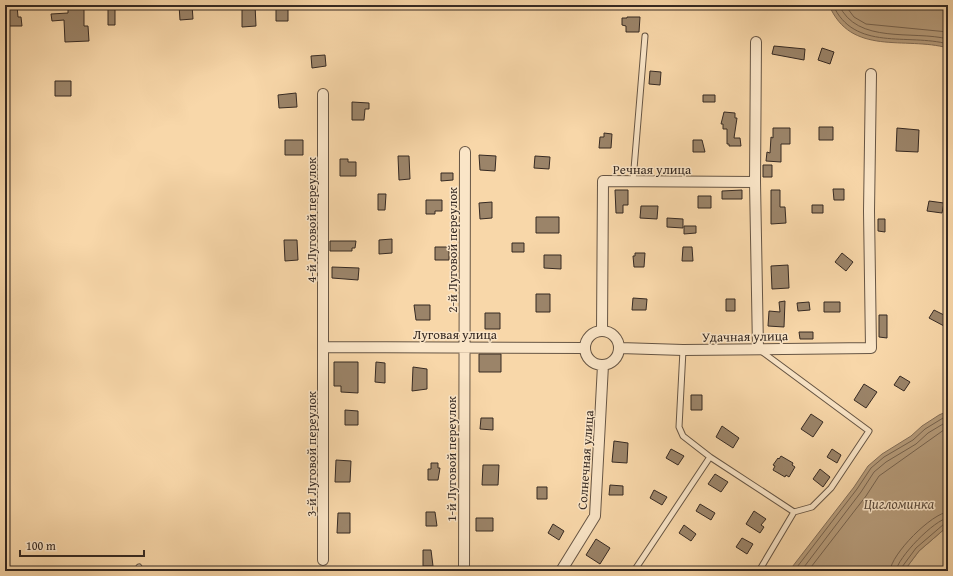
<svg xmlns="http://www.w3.org/2000/svg" width="953" height="576" font-family="'Gentium Book Plus',serif">
<style>
.green{fill:#d7ba92;stroke:#86725a}
.water{fill:#b69c7b;stroke:#836e58}
.lines{fill:none;stroke-linecap:round;stroke-linejoin:round}
.shore{stroke:#76634f;stroke-width:1}
.building{fill:#9b8469;stroke:#362a23}
.lane-casing{stroke:#654;stroke-width:7}
.street-casing{stroke:#654;stroke-width:12}
.lane{stroke:#fae5c7;stroke-width:5}
.street{stroke:#fae5c7;stroke-width:10}
.labels{text-anchor:middle;stroke-width:3;stroke-linejoin:round;paint-order:stroke}
.street-label{font-size:13px;fill:#362a23;stroke:#fae5c7}
.water-label{font-size:14px;font-style:italic;fill:#5c4c3d;stroke:#fae5c7}
</style>
<rect width="100%" height="100%" fill="#f8d7a9"/>
<filter id="stains"><feTurbulence type="fractalNoise" baseFrequency=".005" numOctaves="4"/><feColorMatrix values="0 0 0 0 .2 0 0 0 0 .09 0 0 0 0 .02 0 0 0 .5 -.17"/></filter>
<radialGradient id="worn" r=".72"><stop offset=".6" stop-color="#630" stop-opacity="0"/><stop offset="1" stop-color="#630" stop-opacity=".3"/></radialGradient>
<path class="green" d="M948,526V571H904L919,551Z"/>
<path class="water" d="M829,5H948V48C905,36 851,57 829,5Z
M948,411V526L919,551L904,571H789L854,487L868,466L882,454L911,436L922,426L939,415Z"/>
<g class="lines">
<path class="shore" d="M833,5C854,52 908,33 948,44
M839,5C857,45 913,30 948,39
M845,5L854,17L866,24L948,32
M794,571L857,489L871,468L884,457L913,440L925,429L948,415
M801,571L861,492L874,472L886,462L916,444L928,433L948,421
M808,571L866,496L879,476L948,427
M890,571C891,554 932,513 948,512
M896,571C897,558 935,519 948,518
M902,571V567L916,548L944,524L948,523"/>
</g>
<path class="building" d="M8,5H17L18,17H21L22,26H9Z
M179,5H192L193,19L180,20Z
M242,5H255L256,26L242,27Z
M276,5H288V21H276Z
M68,8H84V26H88L89,41L65,42L64,20L52,21L51,14L68,13Z
M108,8H115V25H108Z
M627,17H640L639,32H626V26L622,25V18H627Z
M774,46L805,49L804,60L772,54Z
M822,48L834,52L830,64L818,60Z
M325,55L326,66L312,68L311,56Z
M650,71L661,72L660,85L649,84Z
M55,81H71V96H55Z
M296,93L297,107L279,108L278,95Z
M703,95H715V102H703Z
M352,102L369,103V109H365L364,120H352Z
M724,112L735,113V118H737L734,138H740L741,146H729V144H727V129H723V124H721Z
M819,127H833V140H819Z
M773,128H790V144H781V162L766,161L767,152L770,153L771,137L773,138Z
M897,128L919,130L918,152L896,151Z
M604,133L612,134L611,148H599L600,137H604Z
M285,140H303V155H285Z
M693,140H702L705,152H693Z
M479,155L496,156L495,171L480,170Z
M398,156H409L410,179L399,180Z
M535,156L550,157L549,169L534,168Z
M340,159H348V162H356V176H340Z
M763,165H772V177H763Z
M441,173H453V180L441,181Z
M833,189H844V200H834Z
M615,190H628V205H623V213H616Z
M742,190V199H722V191Z
M771,190H780V207H785L786,223L771,224Z
M378,194H386L385,210H378Z
M698,196H711V208H698Z
M426,200H442V211H435V214H426Z
M929,201L944,203L942,213L927,211Z
M492,202V218L480,219L479,203Z
M812,205H823V213H812Z
M641,206H658L657,219L640,218Z
M536,217H559V233H536Z
M667,218L683,219V228L667,227Z
M878,219H885V232L878,231Z
M684,226H696V233L684,234Z
M392,239V253L379,254V240Z
M284,240H297L298,260L285,261Z
M330,241H356L355,248H352V251H330Z
M512,243H524V252H512Z
M435,247H449V260H435Z
M683,247H692L693,261H682Z
M635,253H645L644,267H634L633,256H635Z
M842,253L853,262L846,271L835,262Z
M544,255H561V269L544,268Z
M788,265L789,288L772,289L771,266Z
M332,267L359,268L358,280L332,278Z
M536,294H550V312H536Z
M633,298L647,299L646,310H632Z
M726,299H735V311H726Z
M785,301L784,327L768,326L769,311L780,312L779,302Z
M809,302L810,310L798,311L797,303Z
M824,302H840V312H824Z
M414,305H430V320H416Z
M934,310L948,317L944,326L929,318Z
M485,313H500V329H485Z
M879,315H887V338L879,337Z
M799,332H813V339H800Z
M479,354H501V372H479Z
M334,362H358V393L341,392V386H334Z
M376,362L385,363V383L375,382Z
M413,367L427,369V389L412,391Z
M900,376L910,382L904,391L894,385Z
M864,384L877,392L866,408L854,400Z
M691,395H702V410H691Z
M345,410L358,411V425H345Z
M811,414L823,422L813,437L801,429Z
M481,418H493V430L480,429Z
M722,426L739,438L733,448L716,437Z
M614,441L628,443L627,463L612,462Z
M671,449L684,456L678,465L666,458Z
M832,449L841,455L837,463L827,457Z
M781,456L793,463L792,465L795,467L789,477L786,475L785,477L773,470L775,466L773,465L778,458L779,459Z
M336,460L351,461L350,482H335Z
M431,463H438V468H440L438,480H428V469H431Z
M483,465H499L498,485H482Z
M820,469L830,477L823,487L813,479Z
M715,474L728,482L721,492L708,484Z
M610,485L623,486V495H609Z
M537,487H547V499H537Z
M654,490L667,497L662,505L650,498Z
M700,504L715,513L711,520L696,511Z
M754,511L766,519L761,525L764,527L760,533L746,524Z
M426,512H435L437,526H426Z
M338,513H350V533H337Z
M476,518H493V531H476Z
M553,524L564,531L559,540L548,533Z
M684,525L696,534L691,541L679,533Z
M742,538L753,544L747,554L736,547Z
M596,539L610,548L600,564L586,555Z
M423,550H431L433,566H423Z"/>
<g class="lines">
<defs>
<path id="lane" d="M633,181L645,36
M710,457L794,512
M139,567L141,571
M634,571L710,457L683,436L679,427L683,350
M759,571L794,512L812,507L831,488L869,431L761,351"/>
<path id="street" d="M756,42L755,182L758,349
M323,94V560
M585 348a17 17 0 1 1 34 0a17 17 0 1 1-34 0Z
M602,331L603,181L755,182
M324,347L585,348
M620,348L683,350L871,348L869,211L871,74
M464,571L465,152
M561,571L595,516L603,365"/>
</defs>
<use href="#lane" class="lane-casing"/>
<use href="#street" class="street-casing"/>
<use href="#lane" class="lane"/>
<use href="#street" class="street"/>
</g>
<g class="labels">
<g class="street-label">
<text x="652" y="174">Речная улица</text>
<text transform="translate(311 220) rotate(-90)" y="5">4-й Луговой переулок</text>
<text transform="translate(452 250) rotate(-90)" y="5">2-й Луговой переулок</text>
<text x="455" y="339">Луговая улица</text>
<text transform="translate(745 336) rotate(-1)" y="5">Удачная улица</text>
<text transform="translate(311 454) rotate(-90)" y="5">3-й Луговой переулок</text>
<text transform="translate(451 459) rotate(-90)" y="5">1-й Луговой переулок</text>
<text transform="translate(585 460) rotate(-86)" y="5">Солнечная улица</text>
</g>
<g class="water-label">
<text x="899" y="509">Цигломинка</text>
</g>
</g>
<rect width="953" height="576" fill="none" stroke="#f8d7a9" stroke-width="20"/>
<rect x="6" y="6" width="941" height="564" fill="none" stroke="#362a23" stroke-width="2"/>
<rect x="10" y="10" width="933" height="556" fill="none" stroke="#362a23"/>
<path d="M20 550v6h124v-6" fill="none" stroke="#362a23" stroke-width="2"/>
<text x="26" y="550" font-size="12" fill="#362a23" stroke="#fae5c7" stroke-width="3" paint-order="stroke">100 m</text>
<rect width="100%" height="100%" filter="url(#stains)"/>
<rect width="100%" height="100%" fill="url(#worn)"/>
</svg>
